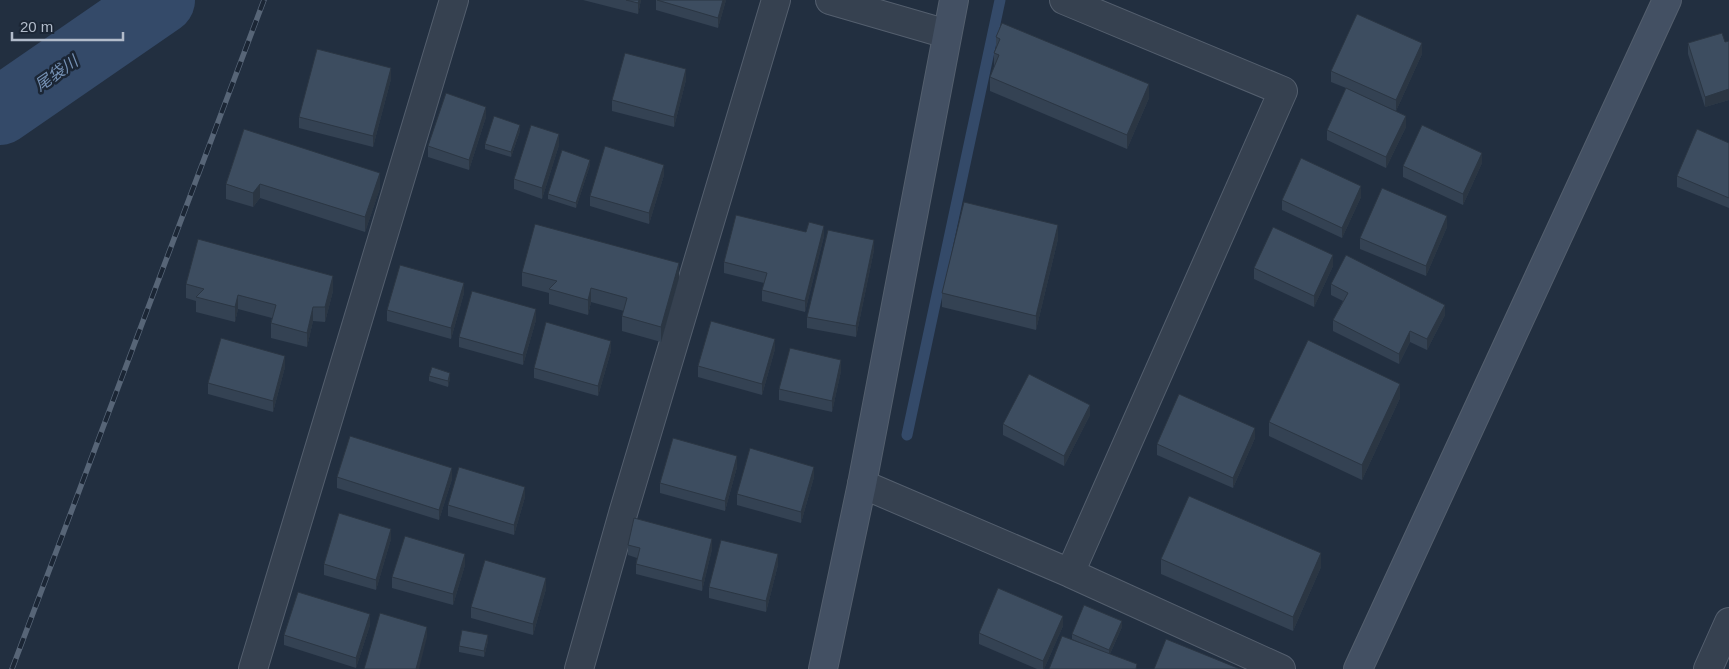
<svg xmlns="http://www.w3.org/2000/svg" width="1729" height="669" font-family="Arial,'Noto Sans JP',sans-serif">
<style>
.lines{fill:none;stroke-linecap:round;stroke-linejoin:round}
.stream{stroke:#344a69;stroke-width:11}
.river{stroke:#344a69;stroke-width:68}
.street-casing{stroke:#545f6e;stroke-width:30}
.secondary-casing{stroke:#545f6e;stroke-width:30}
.street{stroke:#364150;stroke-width:28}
.secondary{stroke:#435063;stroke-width:28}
.rail-casing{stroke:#576577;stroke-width:5.5}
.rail{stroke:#1b2635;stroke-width:4;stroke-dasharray:11;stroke-linecap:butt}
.wall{fill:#344253}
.shaded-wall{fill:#2b3643}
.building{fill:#3d4d60;stroke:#2b3643}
.labels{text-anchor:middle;stroke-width:5;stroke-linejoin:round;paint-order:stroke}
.water-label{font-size:16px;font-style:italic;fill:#7692b5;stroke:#1b2635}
</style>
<rect width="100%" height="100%" fill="#222f40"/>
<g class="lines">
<path class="stream" d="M907,435L1000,0"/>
<path class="river" d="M0,111L161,0"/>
<defs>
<path id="street" d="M830,0L947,34
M1064,0L1283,91L1070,573
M862,484L1070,573L1281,669
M253,669L454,0
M579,669L624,510L776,0
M1708,669L1729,622"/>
<path id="secondary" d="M823,669L862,484L954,0
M1358,669L1667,0"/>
</defs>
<use href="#street" class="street-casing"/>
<use href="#secondary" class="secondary-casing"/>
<use href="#street" class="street"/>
<use href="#secondary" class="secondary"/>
<defs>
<path id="rail" d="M12,669L264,0"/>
</defs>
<use href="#rail" class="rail-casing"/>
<use href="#rail" class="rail"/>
</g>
<path class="wall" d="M583,0H641L638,14Z
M656,0H726L718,28L656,10Z
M996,37L1149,98L1127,149L990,91V77L994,67V53L996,49Z
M1729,41V100L1705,107L1688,54V43L1725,42Z
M1422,54L1396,111L1358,94L1406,127L1386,168L1327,140V130L1346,88L1331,82V71Z
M391,79L373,147L299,128V117Z
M686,80L674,127L612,111V100Z
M486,117L469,170L428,157V146Z
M244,129L380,188L365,232L260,198L253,207L226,199V184Z
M520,131L511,157L485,149V144Z
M1729,143V208L1677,187V176Z
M559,145L542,199L514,189V179Z
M1482,163L1463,205L1403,177V166Z
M590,165L576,208L548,199V194Z
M664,175L649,224L590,206V196Z
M1361,197L1342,238L1282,210V200Z
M1447,227L1426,276L1360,249V238Z
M824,236L805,312L762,301V290L764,283L724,273V262Z
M1058,239L1036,330L942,307V293Z
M874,250L856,337L807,328V317Z
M1333,266L1314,307L1254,279V268Z
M522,272L679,278L661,342L622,331V316L624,311L591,302L588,315L549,304V293L522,286Z
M186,284L333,291L325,322L313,321L307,347L271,338V323L272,318L238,309L235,322L196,312V301L186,298Z
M1331,284L1445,315L1427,350L1410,342L1399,364L1333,331V320L1343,301L1331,295Z
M464,293L451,339L387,321V310Z
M536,320L523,365L459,347V337Z
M775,349L762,395L698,377V366Z
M611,351L598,396L534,378V368Z
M285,367L273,412L208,394V383Z
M841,371L832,412L779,400V389Z
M429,376L450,378L448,387L429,381Z
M1400,398L1362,480L1269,436V422Z
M1090,415L1064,466L1003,435V424Z
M1255,438L1233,488L1157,455V444Z
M737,467L725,511L660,493V483Z
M337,477L452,479L439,520L337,488Z
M814,477L801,523L737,505V494Z
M525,497L514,535L448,516V505Z
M391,539L376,590L324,575V564Z
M628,545L712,549L702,591L636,574V564L637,558L628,555Z
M1161,559L1321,567L1293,631L1161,574Z
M465,565L453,605L392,588V577Z
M778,565L766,612L709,598V587Z
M546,589L533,635L471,618V607Z
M370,625L356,668L284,645V635Z
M1063,626L1044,669H1037L979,644V633Z
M1122,627L1110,654L1137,669L1072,639V634Z
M488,641L484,657L459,652V646Z"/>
<path class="shaded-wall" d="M639,0H641L638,14V3Z
M723,0H726L718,28V18Z
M1422,43V54L1396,111V100Z
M391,68V79L373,147V136Z
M686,69V80L674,127V117Z
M1149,84V98L1127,149V135Z
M1729,89V100L1705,107V97Z
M486,107V117L469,170V160Z
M1406,116V127L1386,168V157Z
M520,125V131L511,157V152Z
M559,134V145L542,199V188Z
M1482,153V163L1463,205V194Z
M590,160V165L576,208V203Z
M664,165V175L649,224V213Z
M380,173V188L365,232V217Z
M260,184V198L253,207V193Z
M1361,186V197L1342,238V228Z
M1447,216V227L1426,276V266Z
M1058,225V239L1036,330V316Z
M824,226V236L805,312V301Z
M874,240V250L856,337V326Z
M1333,255V266L1314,307V296Z
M679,263V278L661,342V327Z
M333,276V291L325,322V307Z
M464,283V293L451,339V328Z
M591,288V302L588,315V300Z
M238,295V309L235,322V307Z
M1445,305V315L1427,350V339Z
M313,307V321L307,347V333Z
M536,309V320L523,365V355Z
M1410,331V342L1399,364V354Z
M775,339V349L762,395V384Z
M611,341V351L598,396V386Z
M285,356V367L273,412V401Z
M841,360V371L832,412V401Z
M450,373V378L448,387V381Z
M1400,384V398L1362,480V465Z
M1090,405V415L1064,466V456Z
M1255,428V438L1233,488V478Z
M737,456V467L725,511V501Z
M814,467V477L801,523V512Z
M452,468V479L439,520V510Z
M525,487V497L514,535V525Z
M391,529V539L376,590V580Z
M712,539V549L702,591V581Z
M1321,553V567L1293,631V617Z
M465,554V565L453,605V594Z
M778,554V565L766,612V601Z
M546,578V589L533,635V624Z
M370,614V625L356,668V658Z
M1063,616V626L1044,669H1043V661Z
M1122,621V627L1109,656V650Z
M427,627V637L419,669H416Z
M488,635V641L484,657V651Z"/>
<path class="building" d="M626,0H639L638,3Z
M657,0H723L718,18Z
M1357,14L1422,43L1396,100L1331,71Z
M1002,23L1149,84L1127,135L990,77L999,55L994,53L1000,39L996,37Z
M1722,33L1725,42L1729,41V89L1705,97L1688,43Z
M317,49L391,68L373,136L299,117Z
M625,53L686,69L674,117L612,100Z
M1346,88L1406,116L1386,157L1327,130Z
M446,93L486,107L469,160L428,146Z
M494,116L520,125L511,152L485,144Z
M531,125L559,134L542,188L514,179Z
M1422,125L1482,153L1463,194L1403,166Z
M244,129L380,173L365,217L260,184L253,193L226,184Z
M1697,129L1729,143V198L1677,176Z
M605,146L664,165L649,213L590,196Z
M562,150L590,160L576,203L548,194Z
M1301,158L1361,186L1342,228L1282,200Z
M1382,188L1447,216L1426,266L1360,238Z
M964,202L1058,225L1036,316L942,293Z
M736,215L806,232L809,222L824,226L805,301L762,290L767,273L724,262Z
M535,224L679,263L661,327L622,316L627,298L591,288L588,300L549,289L557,281L522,272Z
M1273,227L1333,255L1314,296L1254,268Z
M828,230L874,240L856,326L807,317Z
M198,239L333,276L325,307H313L307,333L271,323L276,305L238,295L235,307L196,297L204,289L186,284Z
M1346,255L1445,305L1427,339L1410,331L1399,354L1333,320L1348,293L1331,284Z
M400,265L464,283L451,328L387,310Z
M472,291L536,309L523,355L459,337Z
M711,321L775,339L762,384L698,366Z
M546,322L611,341L598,386L534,368Z
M221,338L285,356L273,401L208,383Z
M1308,340L1400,384L1362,465L1269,422Z
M790,348L841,360L832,401L779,389Z
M432,367L450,373L448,381L429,376Z
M1029,374L1090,405L1064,456L1003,424Z
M1179,394L1255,428L1233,478L1157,444Z
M350,436L452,468L439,510L337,477Z
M673,438L737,456L725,501L660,483Z
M750,448L814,467L801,512L737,494Z
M459,467L525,487L514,525L448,505Z
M1189,496L1321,553L1293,617L1161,559Z
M339,513L391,529L376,580L324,564Z
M634,518L712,539L702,581L636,564L640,548L628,545Z
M405,536L465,554L453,594L392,577Z
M721,540L778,554L766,601L709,587Z
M485,560L546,578L533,624L471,607Z
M998,588L1063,616L1043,661L979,633Z
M298,592L370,614L356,658L284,635Z
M1084,605L1122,621L1109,650L1072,634Z
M380,613L427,627L416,669H364Z
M462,630L488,635L484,651L459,646Z
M1062,636L1137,664L1136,669H1049Z
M1166,639L1240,669H1154Z"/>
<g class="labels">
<g class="water-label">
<text transform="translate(56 73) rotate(-35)" y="6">尾袋川</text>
</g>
</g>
<path d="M12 32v8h111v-8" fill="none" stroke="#b2bccb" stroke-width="2.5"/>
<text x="20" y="32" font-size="15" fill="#b2bccb" stroke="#1b2635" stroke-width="4" paint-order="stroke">20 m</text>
</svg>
